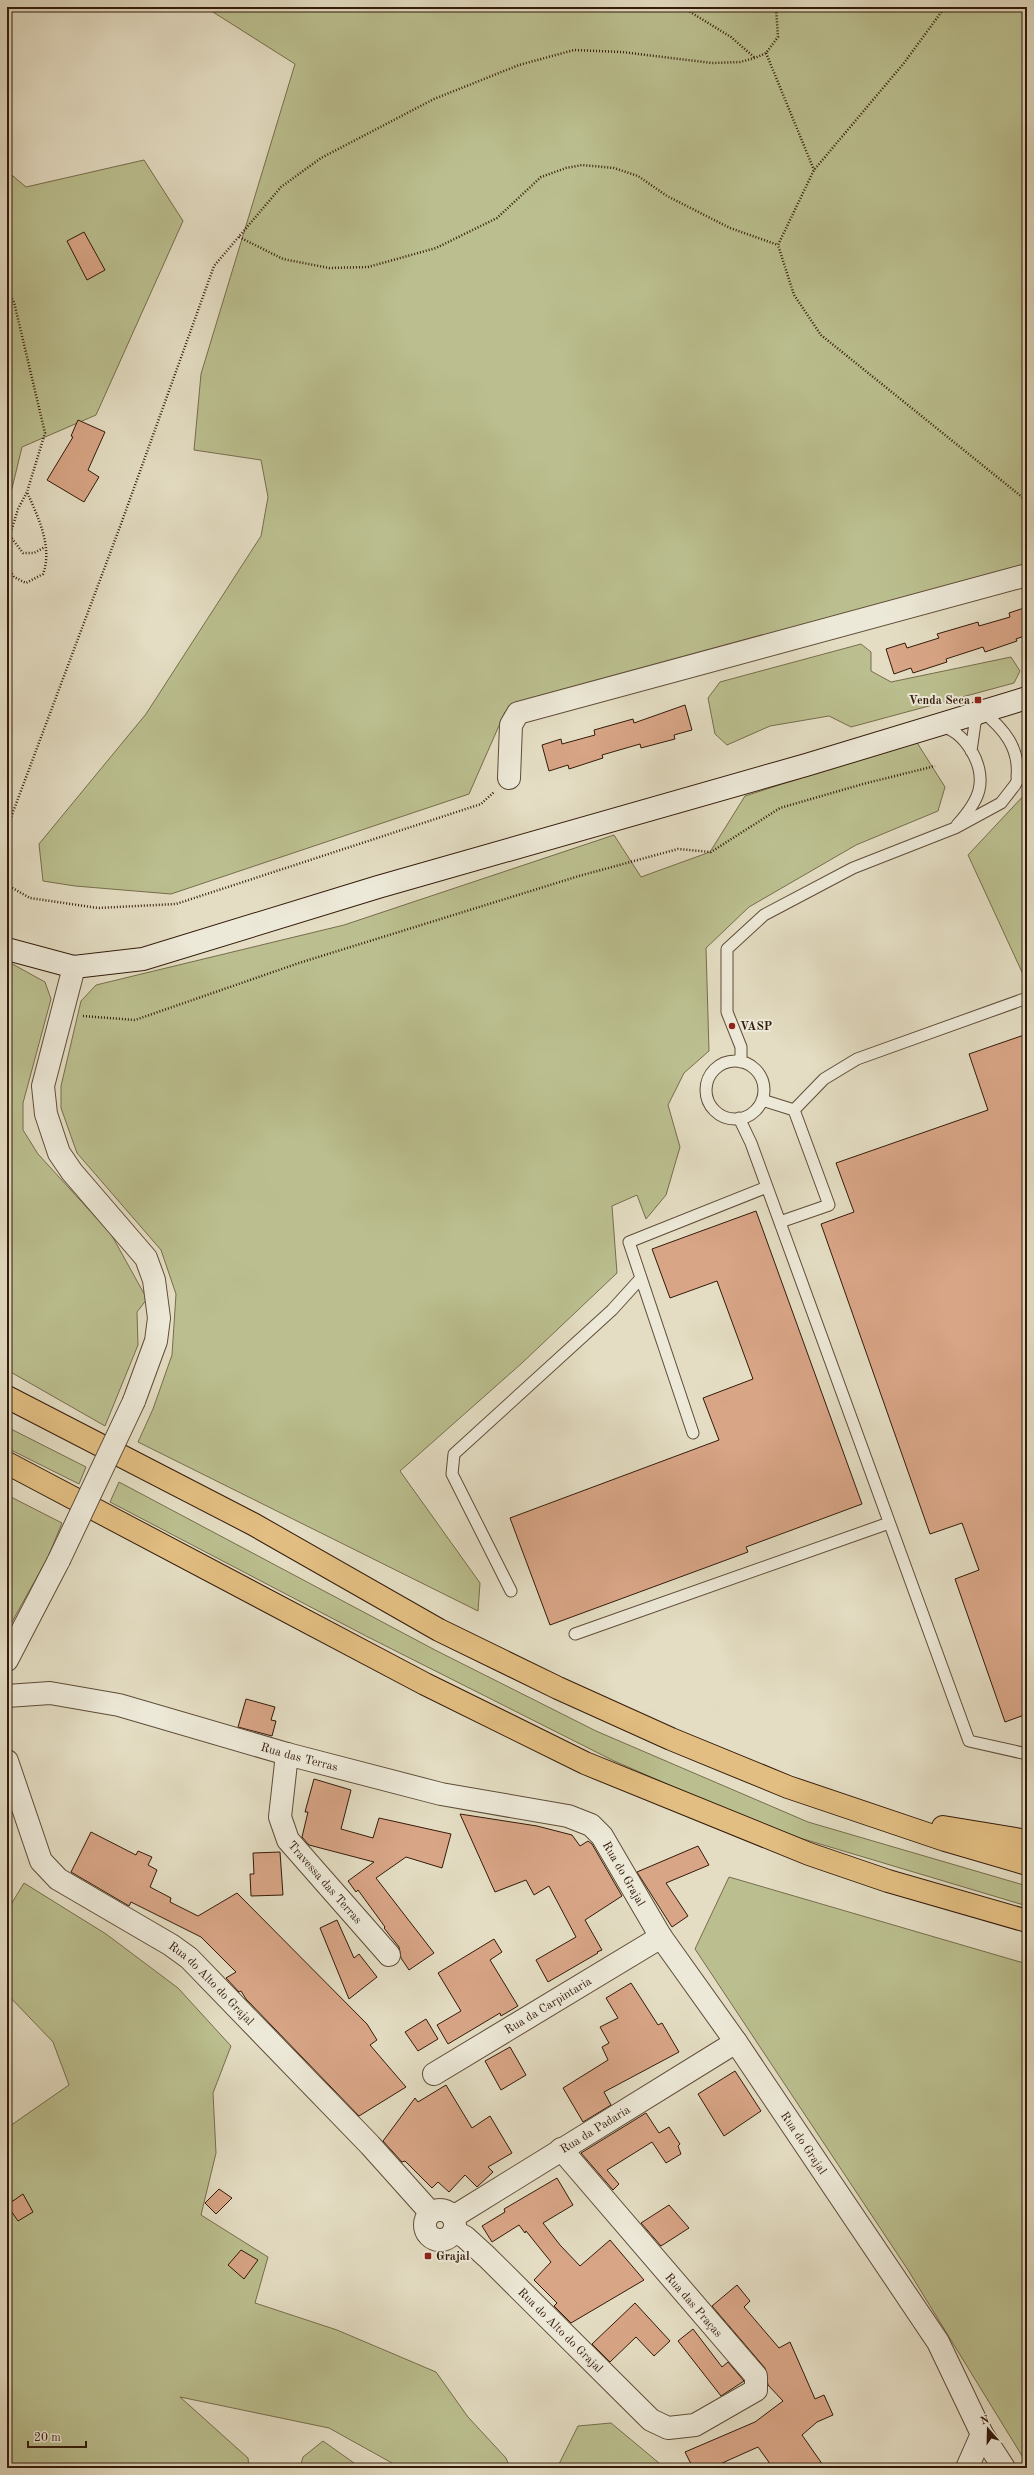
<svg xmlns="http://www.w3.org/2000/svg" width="1034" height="2475" font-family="'Old Standard TT',serif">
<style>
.green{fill:#bbbf8f;stroke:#776d4c}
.building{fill:#d8a586;stroke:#331b0a}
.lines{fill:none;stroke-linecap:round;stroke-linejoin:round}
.service-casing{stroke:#5f4c38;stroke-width:13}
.minor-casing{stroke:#5f4c38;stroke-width:24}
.tertiary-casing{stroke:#5f4c38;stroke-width:24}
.secondary-casing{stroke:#331b0a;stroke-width:24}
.motorway-casing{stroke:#331b0a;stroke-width:24}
.path{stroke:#331b0a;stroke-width:2.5;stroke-dasharray:1 2;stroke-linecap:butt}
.service{stroke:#ede9d8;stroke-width:11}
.minor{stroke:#ede9d8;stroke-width:22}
.tertiary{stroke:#ede9d8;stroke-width:22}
.secondary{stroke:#ede9d8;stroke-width:22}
.motorway{stroke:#e2be82;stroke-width:22}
.tertiary-bridge-casing{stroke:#5f4c38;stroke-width:24;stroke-linecap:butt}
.tertiary-bridge{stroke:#ede9d8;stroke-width:22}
.poi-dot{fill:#8f2418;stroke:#ede9d8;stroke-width:1.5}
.labels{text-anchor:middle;stroke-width:4;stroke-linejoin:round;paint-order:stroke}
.poi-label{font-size:12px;font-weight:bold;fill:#331b0a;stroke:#ede9d8;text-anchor:start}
.street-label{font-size:12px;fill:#331b0a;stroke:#ede9d8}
</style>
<rect width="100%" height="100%" fill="#e4ddc3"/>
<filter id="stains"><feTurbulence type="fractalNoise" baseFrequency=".005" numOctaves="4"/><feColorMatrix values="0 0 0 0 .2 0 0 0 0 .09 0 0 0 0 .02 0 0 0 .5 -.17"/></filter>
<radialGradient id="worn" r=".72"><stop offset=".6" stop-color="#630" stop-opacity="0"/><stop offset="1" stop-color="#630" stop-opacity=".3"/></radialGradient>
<path class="green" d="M205,7H1027V565L505,712L469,794L171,894L75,886L43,881L39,844L146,714L261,536L268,497L261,460L194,450L201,374L295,64Z
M144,160L183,221L96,415L22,447L7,509V171L26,187Z
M861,644L871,652V671L891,682L1011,657L1020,671L1014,683L851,727L829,716L770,726L727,745L715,734L708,698L720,682Z
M916,741L945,787L938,811L856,845L749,907L706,948L709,1051L684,1073L668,1105L680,1147L666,1195L646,1219L637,1195L612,1206L617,1273L522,1363L400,1471L480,1583L478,1611L138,1442L153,1409L172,1355L176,1294L161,1250L77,1153L61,1108V1086L81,1001L96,985L344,925L614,835L641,877L710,852L745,796Z
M1027,792V983L968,855Z
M7,961L45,982L51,999L23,1103V1130L38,1154L111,1234L147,1299L137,1312L138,1345L105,1426L7,1370Z
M7,1427L86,1467L79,1484L7,1448Z
M119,1482L435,1650L596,1731L808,1822L1027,1886V1906L800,1838L706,1801L612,1760L366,1636L110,1502Z
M7,1495L62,1523L48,1557L7,1631Z
M729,1877L1027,1964V2464L908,2270L695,1949Z
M24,1883L106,1934L178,1988L231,2046L213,2093L216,2153L201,2215L268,2257L255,2303L337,2330L436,2372L468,2417L506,2458L510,2468H401L329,2428L180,2397L248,2458L249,2468H7V2128L69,2085L53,2042L7,1994V1911Z
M611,2423L665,2468H557L578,2426Z
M323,2441L361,2468H300L303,2457Z"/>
<path class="building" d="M84,232L105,270L87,280L67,241Z
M78,420L105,432L88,470L99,477L84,502L47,480L73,437L71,436Z
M1027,607V635L1016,639L1017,641L985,652L983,647L946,659L947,662L913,673L911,668L894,674L886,649L905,643L907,648L939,638L937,634L978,622L979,626L1010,617L1009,613Z
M685,705L692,730L674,735L675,739L641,748L640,744L602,755L603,758L569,769L568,765L549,771L542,745L561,739L562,744L595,735L594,730L633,719L634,723Z
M1027,1034V1714L1005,1722L955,1579L979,1570L962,1523L930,1534L821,1224L854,1212L836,1163L988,1110L969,1054Z
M756,1211L862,1504L746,1547L748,1552L550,1625L510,1518L719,1440L703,1398L753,1379L717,1281L670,1298L652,1249Z
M246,1699L275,1707L271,1720L276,1721L272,1736L238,1727Z
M314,1779L351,1790L341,1829L373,1838L379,1818L451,1834L442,1868L406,1857L376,1878L434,1953L409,1970L401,1958L399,1947L384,1928L385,1927L358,1890L356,1892L348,1881L374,1862L309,1845L302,1837L308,1812H305Z
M460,1814L537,1826L572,1835L580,1846L588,1841L592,1844L622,1896L585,1920L602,1950L597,1952L598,1953L548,1982L536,1960L576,1937L549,1886L534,1895L526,1880L495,1892Z
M91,1832L136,1855L138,1851L152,1857L148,1865L157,1870L150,1887L171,1898L170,1902L198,1916L237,1893L367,2024L377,2040L370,2045L406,2087L359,2116L246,1999L241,1991L239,1992L226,1978L236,1972L201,1937L131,1902L129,1906L71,1872Z
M698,1846L709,1865L666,1883L688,1916L672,1927L637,1872Z
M280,1852L283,1895L251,1896L250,1874H254L253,1853Z
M337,1920L354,1958L359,1954L377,1977L349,1999L320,1928Z
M494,1939L502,1952L490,1960L518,2006L501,2016L500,2013L448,2044L437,2025L461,2011L438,1973Z
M631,1983L658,2025L662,2023L679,2052L604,2092L611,2105L583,2122L563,2088L608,2060L602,2047L609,2043L600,2027L618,2018L606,1998Z
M426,2019L438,2039L418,2051L405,2032Z
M510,2047L526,2075L501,2090L485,2061Z
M735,2071L761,2111L724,2136L698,2094Z
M446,2085L472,2128L490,2116L512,2153L488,2167L493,2172L477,2187L465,2175L449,2192L438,2182L432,2188L405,2161L402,2162L383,2141L415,2098L418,2102Z
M646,2113L659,2133L669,2127L680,2144L678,2146L681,2154L666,2163L652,2142L607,2170L619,2184L613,2190L581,2153Z
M557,2178L573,2205L543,2223L560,2245L580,2266L610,2240L644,2280L571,2323L554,2306L557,2303L534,2280L551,2262L526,2231L525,2233L519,2225L492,2242L482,2226L505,2212L504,2209Z
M219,2189L232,2198L216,2214L205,2203Z
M23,2194L33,2212L18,2221L7,2205Z
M669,2205L689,2228L661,2246L641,2223Z
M241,2250L258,2260L244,2279L228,2265Z
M737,2285L750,2301L744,2307L779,2348L790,2342L815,2399L824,2395L833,2415L817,2422L802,2435L825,2468H773L758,2447L711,2468H693L685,2452L755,2422L783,2401L768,2385L765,2368L712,2306Z
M635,2303L670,2341L654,2356L636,2337L610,2362L592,2344Z
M693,2329L722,2367L728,2362L744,2381L721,2396L678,2341Z"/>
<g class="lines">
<defs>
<path id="service" d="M940,726C966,731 985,766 979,790C976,803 966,815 957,825
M971,751L975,723L982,711C1004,729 1020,748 1017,777
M706 1090a29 29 0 1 1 58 0a29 29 0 1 1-58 0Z
M741,1062V1047L727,1012V949L764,915L853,868L955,828L1001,803L1015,785L1027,762
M762,1100L794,1110L824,1079L857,1059L1027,998
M739,1118L751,1143L969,1741L1027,1754
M780,1222L829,1205L794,1110
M693,1433L629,1242L767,1187
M511,1591L452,1474L454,1454L612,1310L641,1278
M575,1634L889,1523"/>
<g id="minor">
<path d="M509,778L511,725L518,713L1027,575"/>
<path id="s1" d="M7,1696L50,1693L119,1705L287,1754L441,1794L568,1816L591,1825L602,1836L661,1937L736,2042L938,2342L982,2434L1004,2468"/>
<path id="s2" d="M287,1754L280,1817L288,1840L389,1955"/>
<path id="s3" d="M7,1761L41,1861L58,1879L171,1945L189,1958L370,2145L430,2212"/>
<path id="s4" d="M434,2074L661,1937"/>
<circle cx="440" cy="2225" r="15"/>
<path id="s5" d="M453,2217L736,2042"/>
<path id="s6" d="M454,2231L465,2237L487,2257L651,2420L668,2428L695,2425L756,2390V2376L561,2149"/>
<path d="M967,2468L982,2434"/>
</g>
<path id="tertiary" d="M74,967L43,1086L46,1114L59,1153L72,1172L146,1258L154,1280L159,1318L156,1341L134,1401
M7,1660L59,1560"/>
<path id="secondary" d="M7,949L74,967L143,959L378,887L806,765L1027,698"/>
<path id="motorway" d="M7,1397L253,1524L439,1630L558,1688L671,1739L788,1787L945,1840L1027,1864
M7,1463L425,1684L585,1763L809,1854L888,1881L1027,1921
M943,1827L1027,1841"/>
</defs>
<use href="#service" class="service-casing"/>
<use href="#minor" class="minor-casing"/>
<use href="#tertiary" class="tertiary-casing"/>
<use href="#secondary" class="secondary-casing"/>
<use href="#motorway" class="motorway-casing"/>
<path class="path" d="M682,7L731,37L755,58
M945,7L904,63L814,170L778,245L794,295L821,335L1027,501
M766,53L814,170
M239,237L283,259L329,268L368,267L436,248L497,218L541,177L566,168L582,165L614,168L638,176L667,196L730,228L778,245
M7,291L14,302L45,433L27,492L18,509L7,545
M10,536L23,553H34L45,547
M7,566L14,577L26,583L43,574C53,547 38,517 27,492
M7,828L121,524L214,266L281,187L321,158L434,99L519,65L574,50L622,52L712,63L740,62L755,58L766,53L778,37L776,7
M7,885L30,898L98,908L176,904L481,804L494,792
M83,1016L135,1020L299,963L579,876L678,849L711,852L780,808L863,784L935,766"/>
<use href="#service" class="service"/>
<use href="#minor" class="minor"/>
<use href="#tertiary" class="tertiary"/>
<use href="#secondary" class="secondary"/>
<use href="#motorway" class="motorway"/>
<defs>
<path id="tertiary-bridge" d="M59,1560L134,1401"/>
</defs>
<use href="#tertiary-bridge" class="tertiary-bridge-casing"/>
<use href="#tertiary-bridge" class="tertiary-bridge"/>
</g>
<g class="poi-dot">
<rect x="974" y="696" width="8" height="8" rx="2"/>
<circle cx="732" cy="1026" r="4"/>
<rect x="424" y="2252" width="8" height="8" rx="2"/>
</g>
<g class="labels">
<g class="poi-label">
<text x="970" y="704" text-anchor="end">Venda Seca</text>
<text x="740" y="1030">VASP</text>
<text x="436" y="2260">Grajal</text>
</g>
<g class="street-label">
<text dy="4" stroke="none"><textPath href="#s1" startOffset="301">Rua das Terras</textPath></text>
<text dy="4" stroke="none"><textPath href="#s1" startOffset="660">Rua do Grajal</textPath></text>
<text dy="4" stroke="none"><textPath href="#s2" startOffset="144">Travessa das Terras</textPath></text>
<text dy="4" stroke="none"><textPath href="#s3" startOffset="317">Rua do Alto do Grajal</textPath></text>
<text dy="4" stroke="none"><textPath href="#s4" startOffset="133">Rua da Carpintaria</textPath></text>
<text dy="4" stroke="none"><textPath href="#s5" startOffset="167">Rua da Padaria</textPath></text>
<text dy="4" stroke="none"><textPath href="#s1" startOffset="984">Rua do Grajal</textPath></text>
<text transform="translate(694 2305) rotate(49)" y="4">Rua das Praças</text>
<text dy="4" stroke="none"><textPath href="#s6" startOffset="146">Rua do Alto do Grajal</textPath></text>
</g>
</g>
<rect width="1034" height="2475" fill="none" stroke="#e4ddc3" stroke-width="24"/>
<rect x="8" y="8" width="1018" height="2459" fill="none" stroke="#331b0a" stroke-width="2"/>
<rect x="12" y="12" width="1010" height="2451" fill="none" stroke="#331b0a"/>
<g transform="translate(988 2429) rotate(340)" stroke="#ede9d8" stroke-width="3" paint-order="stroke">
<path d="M0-3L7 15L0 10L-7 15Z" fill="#331b0a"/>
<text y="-6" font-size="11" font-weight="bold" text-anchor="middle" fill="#331b0a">N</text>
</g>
<path d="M28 2441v6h58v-6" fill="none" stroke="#331b0a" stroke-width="2"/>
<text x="34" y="2441" font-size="12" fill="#331b0a" stroke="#ede9d8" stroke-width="3" paint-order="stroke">20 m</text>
<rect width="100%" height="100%" filter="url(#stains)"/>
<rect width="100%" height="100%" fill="url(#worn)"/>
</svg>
